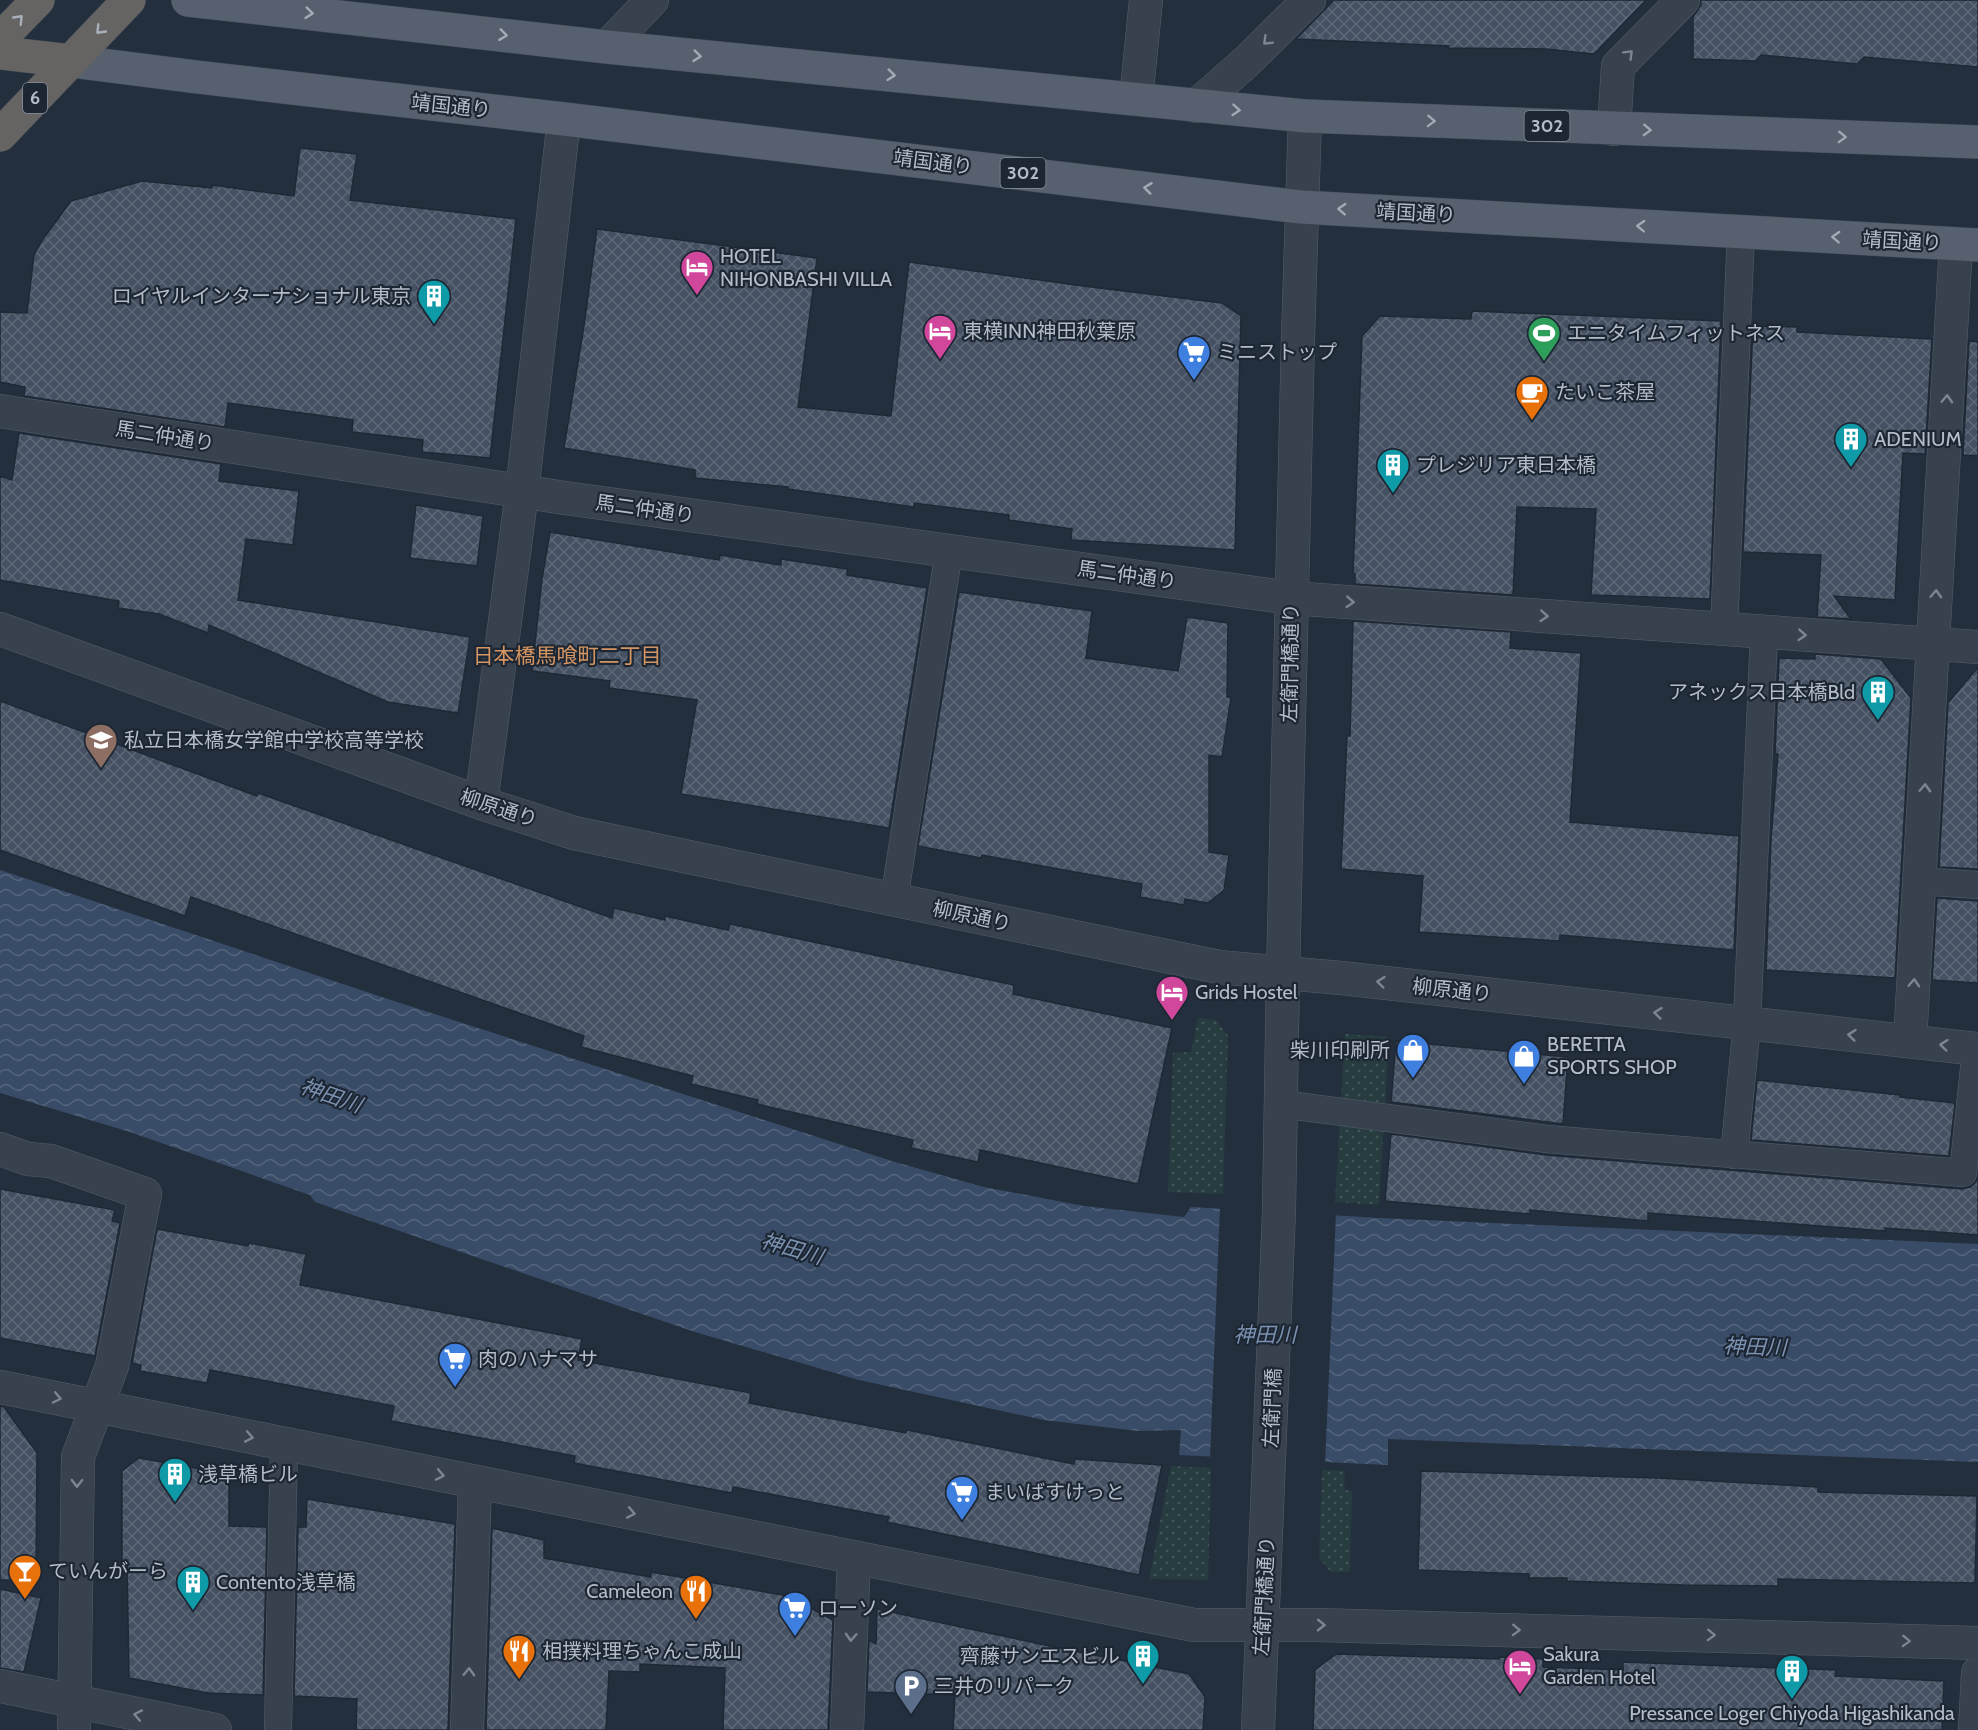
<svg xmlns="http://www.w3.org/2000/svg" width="1978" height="1730" font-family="Cabin,'Noto Sans JP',sans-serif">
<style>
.park{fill:url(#park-dots)}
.water{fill:url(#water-waves)}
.pier{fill:#242f3e}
.building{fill:url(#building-cross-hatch);stroke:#1f2835;stroke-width:1.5}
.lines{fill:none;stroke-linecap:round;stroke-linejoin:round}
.service-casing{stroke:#565f6c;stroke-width:28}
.minor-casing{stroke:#565f6c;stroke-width:34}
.tertiary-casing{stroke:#565f6c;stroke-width:34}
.primary-casing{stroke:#414a57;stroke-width:34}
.trunk-casing{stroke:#434c59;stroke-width:34}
.service{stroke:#38414e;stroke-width:27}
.minor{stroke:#38414e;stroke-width:33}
.tertiary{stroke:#38414e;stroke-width:33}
.primary{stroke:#56606e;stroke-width:33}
.trunk{stroke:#656462;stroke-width:33}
.oneway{stroke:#a1aab7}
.oneway2{stroke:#a8afba}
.oneway3{stroke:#7c8592}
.labels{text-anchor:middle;stroke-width:4.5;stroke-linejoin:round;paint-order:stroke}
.shield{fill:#1d2633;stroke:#878f9c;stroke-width:1.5}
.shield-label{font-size:18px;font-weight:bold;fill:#b4bcc9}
.street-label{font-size:20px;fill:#b4bcc9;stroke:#1d2633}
.poi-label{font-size:20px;fill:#b4bcc9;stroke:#1d2633;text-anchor:start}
.neighbourhood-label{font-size:21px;fill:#d59563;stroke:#1d2633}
.water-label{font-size:21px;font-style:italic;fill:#7c92b1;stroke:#1d2633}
</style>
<defs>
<pattern id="park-dots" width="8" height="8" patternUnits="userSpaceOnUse" patternTransform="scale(1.5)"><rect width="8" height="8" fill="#263c3f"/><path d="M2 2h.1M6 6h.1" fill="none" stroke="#435659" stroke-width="1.8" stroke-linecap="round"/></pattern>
<pattern id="water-waves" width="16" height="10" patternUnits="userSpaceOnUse" patternTransform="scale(1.5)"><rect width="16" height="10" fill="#394c67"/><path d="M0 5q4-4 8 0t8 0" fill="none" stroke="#53647b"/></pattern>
<pattern id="building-cross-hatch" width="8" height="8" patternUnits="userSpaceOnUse" patternTransform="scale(1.5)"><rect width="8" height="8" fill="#455162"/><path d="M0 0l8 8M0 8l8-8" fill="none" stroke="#5d6877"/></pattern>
</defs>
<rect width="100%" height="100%" fill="#242f3e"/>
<path class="park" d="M1198,1018L1216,1020L1228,1036L1223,1194L1168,1192L1173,1053L1191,1052Z
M1345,1034L1389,1037L1379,1205L1335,1202Z
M1171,1466L1211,1468L1208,1580L1149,1579Z
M1322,1470L1345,1471L1344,1490L1352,1491L1350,1572H1331L1319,1558Z"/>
<path class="water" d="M0,870L394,1001L895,1162L984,1187L1084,1206L1184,1217L1191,1207L1379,1218L1978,1244V1462L1388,1439V1465L1179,1455L1181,1430L1138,1431L1044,1420L859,1380L695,1332L315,1202L310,1195L130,1132L0,1093Z"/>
<path class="pier" d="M1220,1206L1336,1213L1325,1465L1210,1459Z"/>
<path class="building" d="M1334,0H1646L1594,54L1546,49L1447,48L1449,46L1296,39Z
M1701,0H1978V67L1864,57L1857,64L1761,55L1756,61L1693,59V17L1701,5Z
M300,148L357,154L350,200L516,219L490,458L422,452L423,440L352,432L353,420L228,403L225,427L24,396L25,387L0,382V312L27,313L34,255L43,239L71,201L142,181L212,188V185L294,196Z
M597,229L817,258L798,407L891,416L909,262L1083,286L1222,303L1241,316L1235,550L1071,540L1072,529L1009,520V515L914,503V507L788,489V487L695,478V470L564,448L584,326Z
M1472,311L1721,321L1710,599L1591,595L1596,509L1517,507L1513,595L1355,584V574H1353L1362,336L1380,316L1471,319Z
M1753,326L1797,327V332L1932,339L1925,454L1903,453L1895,600L1834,596L1851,619L1817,617L1821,555L1743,552Z
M1969,341L1978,342V456L1963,455Z
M19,433L221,464L219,481L299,491L293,545L246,539L238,600L470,637L458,713L388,702L209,625L208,633L159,614L118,608L119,601L0,580V476L12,480Z
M416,505L483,516L477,566L410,558Z
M550,532L719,560L720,555L781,565V559L847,569V575L927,588L889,828L681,794L697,700L609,688L610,681L532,671L542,579Z
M959,592L1092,611L1086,658L1178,671L1187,617L1228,623L1227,697H1231L1222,757L1209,755V852L1229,855L1224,890L1208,903L1185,899L1184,905L1140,897L1142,884L982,855L981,858L918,846Z
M1353,621L1511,632L1510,648L1581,653L1570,822L1739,836L1734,950L1560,935L1559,941L1419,932L1423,876L1341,869L1347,736H1350Z
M1815,654L1881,659L1911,698L1895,978L1766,970L1771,839L1778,754H1775L1779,658L1815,659Z
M1978,667V869L1939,867L1948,703Z
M0,701L257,796L258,793L612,918L614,908L665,920V916L728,930L730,924L1014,985L1013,994L1172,1028L1138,1184L980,1150L978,1162L911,1148L913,1140L757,1104L758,1100L691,1084L693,1076L581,1047L584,1036L191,897L185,916L0,850Z
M1937,898L1978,901V983L1932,980Z
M1396,1041L1568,1057L1563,1124L1391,1102Z
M1757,1080L1900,1095V1097L1955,1103L1949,1156L1751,1140Z
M1391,1134L1546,1155L1962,1189L1970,1187L1975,1183L1978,1177V1235L1885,1228V1231L1648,1213V1221L1530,1210V1214L1385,1201Z
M0,1189L115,1210L112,1221L120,1223L95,1356L0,1338Z
M157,1229L248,1246L249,1243L306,1254L300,1285L582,1339L578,1360L751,1393L749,1403L906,1433L907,1430L1074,1464L1075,1459L1162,1465L1139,1575L887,1522L889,1517L733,1487L732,1493L574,1463L575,1456L391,1421L394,1406L210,1370L207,1383L140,1371L141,1365L132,1363Z
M0,1406L4,1407L37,1453L36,1580H0Z
M139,1458L229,1474V1526L267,1527L263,1695L208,1693L129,1678L127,1562H122V1471Z
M1421,1471L1658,1478L1818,1487V1492L1977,1496L1975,1583L1778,1579V1586L1683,1585L1567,1581V1578H1529V1574L1418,1570Z
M307,1499L455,1524L448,1730H356L357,1699L294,1696L298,1527H306Z
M492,1528L544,1540V1558L651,1577V1572L788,1596L833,1620L828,1730H723L725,1668L640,1664V1672L609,1671L606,1730H486Z
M0,1589L41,1598L24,1672L0,1668Z
M877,1609L1040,1644L1189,1674L1205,1697L1203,1730H953L955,1695L867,1692L869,1640L876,1644Z
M1336,1654L1499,1659V1657L1543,1659V1667L1623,1670V1662L1836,1670L1835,1676L1944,1681L1942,1730H1313L1315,1670Z"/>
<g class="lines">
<defs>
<path id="service" d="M1724,630L1741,232
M1919,881L1978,885
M894,900L949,551
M1281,1104L1547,1139L1963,1173L1976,1049
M1734,1155L1747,1023L1764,632
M278,1730L284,1444"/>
<path id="minor" d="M607,47L652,0
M1136,99L1146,0
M1196,106L1245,63L1309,0
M1614,129L1618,66L1683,0
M0,411L565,498L1291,598L1978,647
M0,629L481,803L574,833L655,850L1219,967L1341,978L1978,1049
M481,803L522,492L564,119
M1910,1041L1956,244
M0,1149L28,1159L51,1161L145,1194L112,1366L78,1457L74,1730
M0,1387L1194,1625H1317L1978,1643
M0,1686L215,1730
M467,1730L475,1482
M847,1730L854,1558
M1975,1730L1978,1673"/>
<path id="tertiary" d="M1258,1730L1279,1210L1283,973L1298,337L1305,116"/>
<path id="primary" d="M188,0L607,47L1305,116L1978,142
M71,61L197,77L564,119L1301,207L1978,245"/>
<path id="trunk" d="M0,39L38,0
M0,53L71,61
M0,135L129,0"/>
</defs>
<use href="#service" class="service-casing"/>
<use href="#minor" class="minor-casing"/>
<use href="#tertiary" class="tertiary-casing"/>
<use href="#primary" class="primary-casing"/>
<use href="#trunk" class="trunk-casing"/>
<use href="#service" class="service"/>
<use href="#minor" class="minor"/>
<use href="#tertiary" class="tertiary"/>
<use href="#primary" class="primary"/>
<use href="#trunk" class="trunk"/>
</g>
<defs><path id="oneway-chevron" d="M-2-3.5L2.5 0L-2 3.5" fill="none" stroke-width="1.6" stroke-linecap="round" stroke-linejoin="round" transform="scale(1.5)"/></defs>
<g class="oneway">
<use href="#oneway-chevron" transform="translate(309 13) rotate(6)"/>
<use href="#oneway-chevron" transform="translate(503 35) rotate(7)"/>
<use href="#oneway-chevron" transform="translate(697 56) rotate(6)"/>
<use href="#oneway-chevron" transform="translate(891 75) rotate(6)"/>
<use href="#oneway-chevron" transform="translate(1236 110) rotate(5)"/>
<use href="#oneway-chevron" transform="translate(1431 121) rotate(2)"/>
<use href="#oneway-chevron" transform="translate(1647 130) rotate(2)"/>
<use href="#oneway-chevron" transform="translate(1842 137) rotate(2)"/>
<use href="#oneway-chevron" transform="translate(1148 188) rotate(-173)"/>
<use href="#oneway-chevron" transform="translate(1342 209) rotate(-177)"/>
<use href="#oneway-chevron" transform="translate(1641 226) rotate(-177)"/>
<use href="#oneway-chevron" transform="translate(1836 237) rotate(-177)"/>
</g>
<g class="oneway2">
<use href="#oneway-chevron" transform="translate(19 19) rotate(-46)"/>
<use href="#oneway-chevron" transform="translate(100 30) rotate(134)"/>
</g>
<g class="oneway3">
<use href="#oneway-chevron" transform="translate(1267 41) rotate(135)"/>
<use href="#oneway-chevron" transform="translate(1629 54) rotate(-45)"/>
<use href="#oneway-chevron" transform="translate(1947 399) rotate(-87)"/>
<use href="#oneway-chevron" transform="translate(1936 594) rotate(-87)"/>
<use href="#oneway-chevron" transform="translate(1350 602) rotate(4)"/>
<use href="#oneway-chevron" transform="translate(1544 616) rotate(4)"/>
<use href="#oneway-chevron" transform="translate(1802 635) rotate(4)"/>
<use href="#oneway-chevron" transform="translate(1925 788) rotate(-87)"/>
<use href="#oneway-chevron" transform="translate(1381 982) rotate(-174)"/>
<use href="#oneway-chevron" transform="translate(1914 983) rotate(-87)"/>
<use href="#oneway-chevron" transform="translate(1658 1013) rotate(-174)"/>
<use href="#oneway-chevron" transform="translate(1852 1035) rotate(-174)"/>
<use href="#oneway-chevron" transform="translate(1944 1045) rotate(-174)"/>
<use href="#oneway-chevron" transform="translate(57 1398) rotate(12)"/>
<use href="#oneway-chevron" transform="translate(249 1437) rotate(11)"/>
<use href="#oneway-chevron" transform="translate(440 1475) rotate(11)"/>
<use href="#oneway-chevron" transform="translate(77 1483) rotate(91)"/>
<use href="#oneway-chevron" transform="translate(631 1513) rotate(11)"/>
<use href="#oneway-chevron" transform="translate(1321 1625) rotate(1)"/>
<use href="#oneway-chevron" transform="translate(1516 1630) rotate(2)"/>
<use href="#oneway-chevron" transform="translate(1711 1635) rotate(2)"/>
<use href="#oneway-chevron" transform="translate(851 1637) rotate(93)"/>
<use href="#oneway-chevron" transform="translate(1906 1641) rotate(2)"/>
<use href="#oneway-chevron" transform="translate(469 1672) rotate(-88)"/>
<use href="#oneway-chevron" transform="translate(138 1715) rotate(-169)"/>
</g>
<defs>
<symbol id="hotel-pin" viewBox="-11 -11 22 30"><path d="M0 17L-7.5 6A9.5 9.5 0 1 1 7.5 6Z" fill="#d1479c" stroke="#1d2633"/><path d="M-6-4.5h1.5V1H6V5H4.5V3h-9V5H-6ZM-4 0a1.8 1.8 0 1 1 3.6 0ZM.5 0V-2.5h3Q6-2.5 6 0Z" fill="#fff"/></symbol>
<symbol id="building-pin" viewBox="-11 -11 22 30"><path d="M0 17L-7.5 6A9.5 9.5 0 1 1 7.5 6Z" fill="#0f9aa8" stroke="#1d2633"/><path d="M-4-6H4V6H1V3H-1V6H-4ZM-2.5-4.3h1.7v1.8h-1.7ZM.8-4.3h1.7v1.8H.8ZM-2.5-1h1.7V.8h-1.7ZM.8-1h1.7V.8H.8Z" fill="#fff"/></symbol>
<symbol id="stadium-pin" viewBox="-11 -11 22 30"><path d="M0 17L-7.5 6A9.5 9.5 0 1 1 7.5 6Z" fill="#2e9e5b" stroke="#1d2633"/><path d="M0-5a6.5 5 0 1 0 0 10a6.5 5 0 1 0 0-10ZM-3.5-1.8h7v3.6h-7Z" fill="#fff"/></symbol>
<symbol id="supermarket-pin" viewBox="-11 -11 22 30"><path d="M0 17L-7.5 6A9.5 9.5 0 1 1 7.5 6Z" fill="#3f7fe0" stroke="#1d2633"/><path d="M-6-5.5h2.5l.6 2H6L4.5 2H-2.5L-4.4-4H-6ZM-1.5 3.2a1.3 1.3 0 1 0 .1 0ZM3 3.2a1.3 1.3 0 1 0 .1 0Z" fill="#fff"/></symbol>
<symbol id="cafe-pin" viewBox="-11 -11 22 30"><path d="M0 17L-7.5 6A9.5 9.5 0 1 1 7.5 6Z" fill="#e8710a" stroke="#1d2633"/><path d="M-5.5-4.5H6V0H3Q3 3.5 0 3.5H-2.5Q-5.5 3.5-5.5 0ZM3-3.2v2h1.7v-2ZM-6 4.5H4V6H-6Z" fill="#fff"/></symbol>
<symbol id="school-pin" viewBox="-11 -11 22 30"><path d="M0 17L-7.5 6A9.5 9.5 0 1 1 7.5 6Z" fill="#8d6e63" stroke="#1d2633"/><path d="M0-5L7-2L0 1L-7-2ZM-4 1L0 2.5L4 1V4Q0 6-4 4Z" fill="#fff"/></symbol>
<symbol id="shop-pin" viewBox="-11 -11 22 30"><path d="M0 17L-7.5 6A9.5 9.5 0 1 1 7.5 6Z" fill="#3f7fe0" stroke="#1d2633"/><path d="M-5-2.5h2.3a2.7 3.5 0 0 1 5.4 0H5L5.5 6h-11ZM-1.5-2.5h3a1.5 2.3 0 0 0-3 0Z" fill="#fff"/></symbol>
<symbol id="bar-pin" viewBox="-11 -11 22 30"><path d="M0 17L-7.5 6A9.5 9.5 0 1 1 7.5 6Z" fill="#e8710a" stroke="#1d2633"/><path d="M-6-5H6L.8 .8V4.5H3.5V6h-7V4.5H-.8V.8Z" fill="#fff"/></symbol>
<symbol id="restaurant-pin" viewBox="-11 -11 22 30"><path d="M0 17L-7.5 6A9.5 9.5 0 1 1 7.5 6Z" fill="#e8710a" stroke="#1d2633"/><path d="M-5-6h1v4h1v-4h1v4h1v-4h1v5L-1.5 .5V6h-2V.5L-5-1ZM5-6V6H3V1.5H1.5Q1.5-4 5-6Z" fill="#fff"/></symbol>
<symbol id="parking-pin" viewBox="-11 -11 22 30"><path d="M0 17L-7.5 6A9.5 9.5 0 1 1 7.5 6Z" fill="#5c6f8a" stroke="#1d2633"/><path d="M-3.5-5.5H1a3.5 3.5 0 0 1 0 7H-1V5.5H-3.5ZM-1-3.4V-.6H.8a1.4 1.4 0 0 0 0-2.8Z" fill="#fff"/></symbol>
</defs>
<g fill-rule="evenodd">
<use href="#hotel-pin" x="678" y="248" width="38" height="52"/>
<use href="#building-pin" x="415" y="277" width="38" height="52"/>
<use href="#hotel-pin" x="921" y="312" width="38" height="52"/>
<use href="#stadium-pin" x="1525" y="314" width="38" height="52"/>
<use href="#supermarket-pin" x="1175" y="333" width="38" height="52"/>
<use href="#cafe-pin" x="1513" y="373" width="38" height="52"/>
<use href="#building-pin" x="1832" y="420" width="38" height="52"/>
<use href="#building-pin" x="1374" y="446" width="38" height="52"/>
<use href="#building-pin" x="1859" y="673" width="38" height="52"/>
<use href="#school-pin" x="82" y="721" width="38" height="52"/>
<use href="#hotel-pin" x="1153" y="973" width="38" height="52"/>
<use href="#shop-pin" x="1394" y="1031" width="38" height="52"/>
<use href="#shop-pin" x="1505" y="1037" width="38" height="52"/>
<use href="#supermarket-pin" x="436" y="1340" width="38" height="52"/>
<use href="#building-pin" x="156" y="1455" width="38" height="52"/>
<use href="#supermarket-pin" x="943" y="1473" width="38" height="52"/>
<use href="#bar-pin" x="6" y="1552" width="38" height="52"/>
<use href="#building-pin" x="174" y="1563" width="38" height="52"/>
<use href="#restaurant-pin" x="677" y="1572" width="38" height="52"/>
<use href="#supermarket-pin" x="776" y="1589" width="38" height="52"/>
<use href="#restaurant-pin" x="500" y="1632" width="38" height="52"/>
<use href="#building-pin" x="1124" y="1637" width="38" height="52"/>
<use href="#hotel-pin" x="1501" y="1647" width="38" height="52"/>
<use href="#building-pin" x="1773" y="1652" width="38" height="52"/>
<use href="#parking-pin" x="892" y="1667" width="38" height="52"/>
</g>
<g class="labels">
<g class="shield">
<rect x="23" y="83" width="24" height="30" rx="4.5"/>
<rect x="1524.5" y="111" width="45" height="30" rx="4.5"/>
<rect x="1000.5" y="158" width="45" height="30" rx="4.5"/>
</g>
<g class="shield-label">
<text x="35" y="104">6</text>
<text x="1547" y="132">302</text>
<text x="1023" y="179">302</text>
</g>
<g class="street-label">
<text transform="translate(451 106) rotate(6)" y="7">靖国通り</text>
<text transform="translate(933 162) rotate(7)" y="7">靖国通り</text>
<text transform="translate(1416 213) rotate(3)" y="7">靖国通り</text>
<text transform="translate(1902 241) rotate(3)" y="7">靖国通り</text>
<text transform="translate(165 436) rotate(9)" y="7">馬二仲通り</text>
<text transform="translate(645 509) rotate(8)" y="7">馬二仲通り</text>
<text transform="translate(1127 575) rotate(8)" y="7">馬二仲通り</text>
<text transform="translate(1290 663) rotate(-89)" y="7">左衛門橋通り</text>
<text transform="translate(499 808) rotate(18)" y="7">柳原通り</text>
<text transform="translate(972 916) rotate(12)" y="7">柳原通り</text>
<text transform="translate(1452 990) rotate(6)" y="7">柳原通り</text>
<text transform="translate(1272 1408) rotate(-88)" y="7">左衛門橋</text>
<text transform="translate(1264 1596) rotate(-87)" y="7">左衛門橋通り</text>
</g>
<g class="poi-label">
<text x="720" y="263">HOTEL<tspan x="720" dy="23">NIHONBASHI VILLA</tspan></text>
<text x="411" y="303" text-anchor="end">ロイヤルインターナショナル東京</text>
<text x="963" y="338">東横INN神田秋葉原</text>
<text x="1567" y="340">エニタイムフィットネス</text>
<text x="1217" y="359">ミニストップ</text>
<text x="1555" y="399">たいこ茶屋</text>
<text x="1874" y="446">ADENIUM</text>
<text x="1416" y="472">プレジリア東日本橋</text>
<text x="1855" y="699" text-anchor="end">アネックス日本橋Bld</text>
<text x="124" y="747">私立日本橋女学館中学校高等学校</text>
<text x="1195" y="999">Grids Hostel</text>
<text x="1547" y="1051">BERETTA<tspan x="1547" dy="23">SPORTS SHOP</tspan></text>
<text x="1390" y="1057" text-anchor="end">柴川印刷所</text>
<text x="478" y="1366">肉のハナマサ</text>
<text x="198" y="1481">浅草橋ビル</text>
<text x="985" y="1499">まいばすけっと</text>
<text x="48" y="1578">ていんがーら</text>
<text x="216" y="1589">Contento浅草橋</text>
<text x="673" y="1598" text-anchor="end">Cameleon</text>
<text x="818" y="1615">ローソン</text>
<text x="542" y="1658">相撲料理ちゃんこ成山</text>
<text x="1543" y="1661">Sakura<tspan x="1543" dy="23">Garden Hotel</tspan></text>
<text x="1120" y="1663" text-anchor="end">齊藤サンエスビル</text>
<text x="934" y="1693">三井のリパーク</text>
<text x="1792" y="1720" text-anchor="middle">Pressance Loger Chiyoda Higashikanda</text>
</g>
<g class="neighbourhood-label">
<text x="567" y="663">日本橋馬喰町二丁目</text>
</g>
<g class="water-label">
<text transform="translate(331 1096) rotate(19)" y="7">神田川</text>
<text transform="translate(792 1249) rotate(16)" y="7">神田川</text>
<text x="1265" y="1342">神田川</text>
<text transform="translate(1755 1347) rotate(2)" y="7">神田川</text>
</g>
</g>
</svg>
